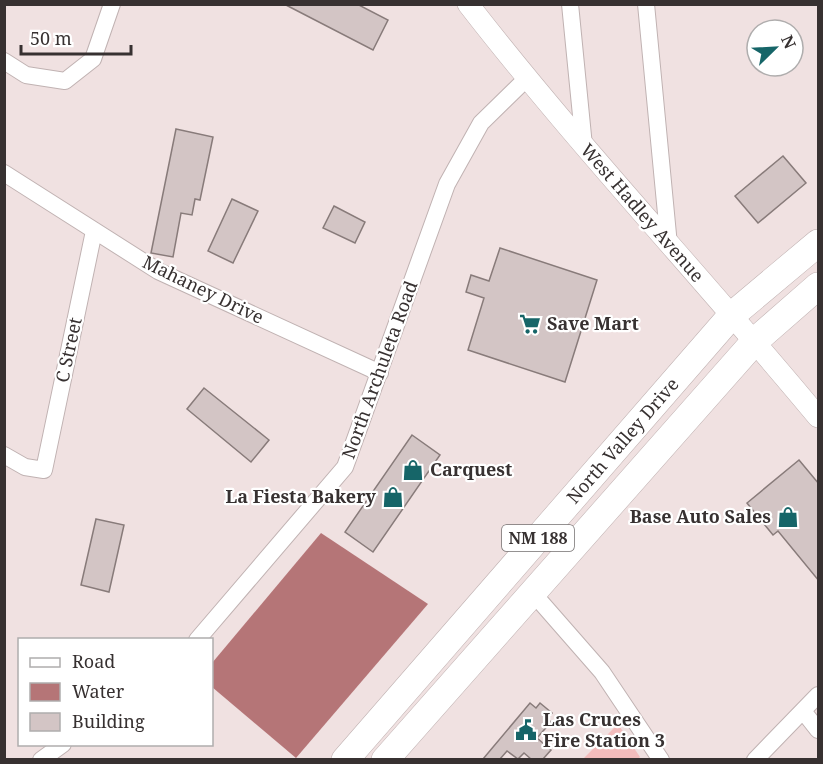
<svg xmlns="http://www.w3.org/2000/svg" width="823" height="764" font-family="'Noto Serif',serif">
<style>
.green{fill:#f3bcbc}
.water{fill:#b57577}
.building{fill:#d3c5c5;stroke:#887b7a;stroke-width:1.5}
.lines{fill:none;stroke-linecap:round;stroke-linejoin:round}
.minor-casing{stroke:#c0b2b2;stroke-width:18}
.tertiary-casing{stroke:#c0b2b2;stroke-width:22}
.primary-casing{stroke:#c0b2b2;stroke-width:28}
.minor{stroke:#fff;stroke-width:16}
.tertiary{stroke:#fff;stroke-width:21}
.primary{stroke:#fff;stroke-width:27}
.labels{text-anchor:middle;stroke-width:4.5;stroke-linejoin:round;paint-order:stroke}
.shield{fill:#fff;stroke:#736f6f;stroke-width:1.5}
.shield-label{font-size:16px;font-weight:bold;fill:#373131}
.street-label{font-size:18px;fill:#373131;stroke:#fff}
.poi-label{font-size:18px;font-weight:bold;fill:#373131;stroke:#fff;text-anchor:start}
</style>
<rect width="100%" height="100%" fill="#f0e1e1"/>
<path class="green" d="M618,724L640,757L637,760L583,759Z"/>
<path class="water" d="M321,533L428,604L296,758L212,687V663Z"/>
<path class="building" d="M284,4H357L388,20L373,50Z
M176,129L213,137L200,200L195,199L192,215L181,213L173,257L151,253Z
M783,156L806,183L758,223L735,196Z
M232,199L258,211L233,263L208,251Z
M334,206L365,222L355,243L323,228Z
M500,248L597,280L565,382L468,350L484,298L466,292L471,275L489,281Z
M204,388L269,440L251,462L187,409Z
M412,435L440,455L373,552L345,532Z
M799,460L819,484V581L778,531L773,535L747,503Z
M96,519L124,525L109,592L81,585Z
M530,703L536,708L540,703L552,713L547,718L551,722L537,738L551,750L543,759H531L524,753L518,759L507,751L500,759H483Z"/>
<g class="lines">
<defs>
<path id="minor" d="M570,4L584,146
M646,4L669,245
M4,61L26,75L65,81L93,59L112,4
M4,173L158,271L380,373
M4,455L25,467L44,470L94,231
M532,592L602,672L661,760
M197,640L345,467L447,184L481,123L526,79
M803,711L818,730
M41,760L63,744
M755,760L818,695"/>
<path id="tertiary" d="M468,4C579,147 703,278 818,417"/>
<path id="primary" d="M345,760L731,316L818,243
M385,760L755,341L818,286"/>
</defs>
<use href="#minor" class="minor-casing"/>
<use href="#tertiary" class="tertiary-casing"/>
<use href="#primary" class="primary-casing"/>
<use href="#minor" class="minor"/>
<use href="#tertiary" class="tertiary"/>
<use href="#primary" class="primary"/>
</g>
<defs>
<symbol id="supermarket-bare" viewBox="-9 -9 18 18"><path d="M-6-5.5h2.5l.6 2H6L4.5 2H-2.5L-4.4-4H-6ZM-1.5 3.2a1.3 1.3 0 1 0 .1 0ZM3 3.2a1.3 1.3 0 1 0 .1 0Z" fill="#166568" stroke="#fff" stroke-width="2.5" paint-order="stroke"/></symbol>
<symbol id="shop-bare" viewBox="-9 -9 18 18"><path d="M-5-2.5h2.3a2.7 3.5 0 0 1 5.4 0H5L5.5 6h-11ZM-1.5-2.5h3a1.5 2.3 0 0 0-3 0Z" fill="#166568" stroke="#fff" stroke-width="2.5" paint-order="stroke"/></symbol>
<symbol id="civic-bare" viewBox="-9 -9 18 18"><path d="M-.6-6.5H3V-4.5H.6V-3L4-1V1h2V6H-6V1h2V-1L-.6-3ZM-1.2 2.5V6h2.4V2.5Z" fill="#166568" stroke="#fff" stroke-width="2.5" paint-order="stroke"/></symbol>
</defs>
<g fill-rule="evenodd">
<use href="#supermarket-bare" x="515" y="309" width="30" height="30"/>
<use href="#shop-bare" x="398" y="455" width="30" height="30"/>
<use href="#shop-bare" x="378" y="482" width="30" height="30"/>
<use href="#shop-bare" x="773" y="502" width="30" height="30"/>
<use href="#civic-bare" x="511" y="715" width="30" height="30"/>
</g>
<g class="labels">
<rect class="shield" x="502" y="525" width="72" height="26" rx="4.5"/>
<g class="shield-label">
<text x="538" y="544">NM 188</text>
</g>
<g class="street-label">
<text transform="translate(642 213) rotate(49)" y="6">West Hadley Avenue</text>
<text transform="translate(203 290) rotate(26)" y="6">Mahaney Drive</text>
<text transform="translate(69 350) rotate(-78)" y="6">C Street</text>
<text transform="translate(380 370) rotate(-70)" y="6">North Archuleta Road</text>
<text transform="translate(623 441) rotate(-49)" y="6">North Valley Drive</text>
</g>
<g class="poi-label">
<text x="547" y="330">Save Mart</text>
<text x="430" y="476">Carquest</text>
<text x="376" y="503" text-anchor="end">La Fiesta Bakery</text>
<text x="771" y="523" text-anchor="end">Base Auto Sales</text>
<text x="543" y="726">Las Cruces<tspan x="543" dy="21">Fire Station 3</tspan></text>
</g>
</g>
<rect width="823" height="764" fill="none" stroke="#373131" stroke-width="12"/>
<rect x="18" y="638" width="195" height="108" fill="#ffffff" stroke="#afadad" stroke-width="1.5"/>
<rect x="30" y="658" width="30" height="9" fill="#ffffff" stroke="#afadad" stroke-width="1.5"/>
<text x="72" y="668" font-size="18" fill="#373131">Road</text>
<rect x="30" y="683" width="30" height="18" fill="#b57577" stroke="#afadad" stroke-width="1.5"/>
<text x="72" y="698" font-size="18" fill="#373131">Water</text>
<rect x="30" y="713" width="30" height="18" fill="#d3c5c5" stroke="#afadad" stroke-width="1.5"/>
<text x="72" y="728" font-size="18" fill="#373131">Building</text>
<g transform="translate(775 48) rotate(66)"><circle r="28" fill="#ffffff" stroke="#afadad" stroke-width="1.5"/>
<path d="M0-4.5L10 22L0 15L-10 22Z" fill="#166568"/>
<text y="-9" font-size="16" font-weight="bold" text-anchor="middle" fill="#373131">N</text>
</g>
<path d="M21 45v9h110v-9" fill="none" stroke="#373131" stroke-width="3"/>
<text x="30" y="45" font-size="18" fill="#373131" stroke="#ffffff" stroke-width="4.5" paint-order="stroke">50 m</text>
</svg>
